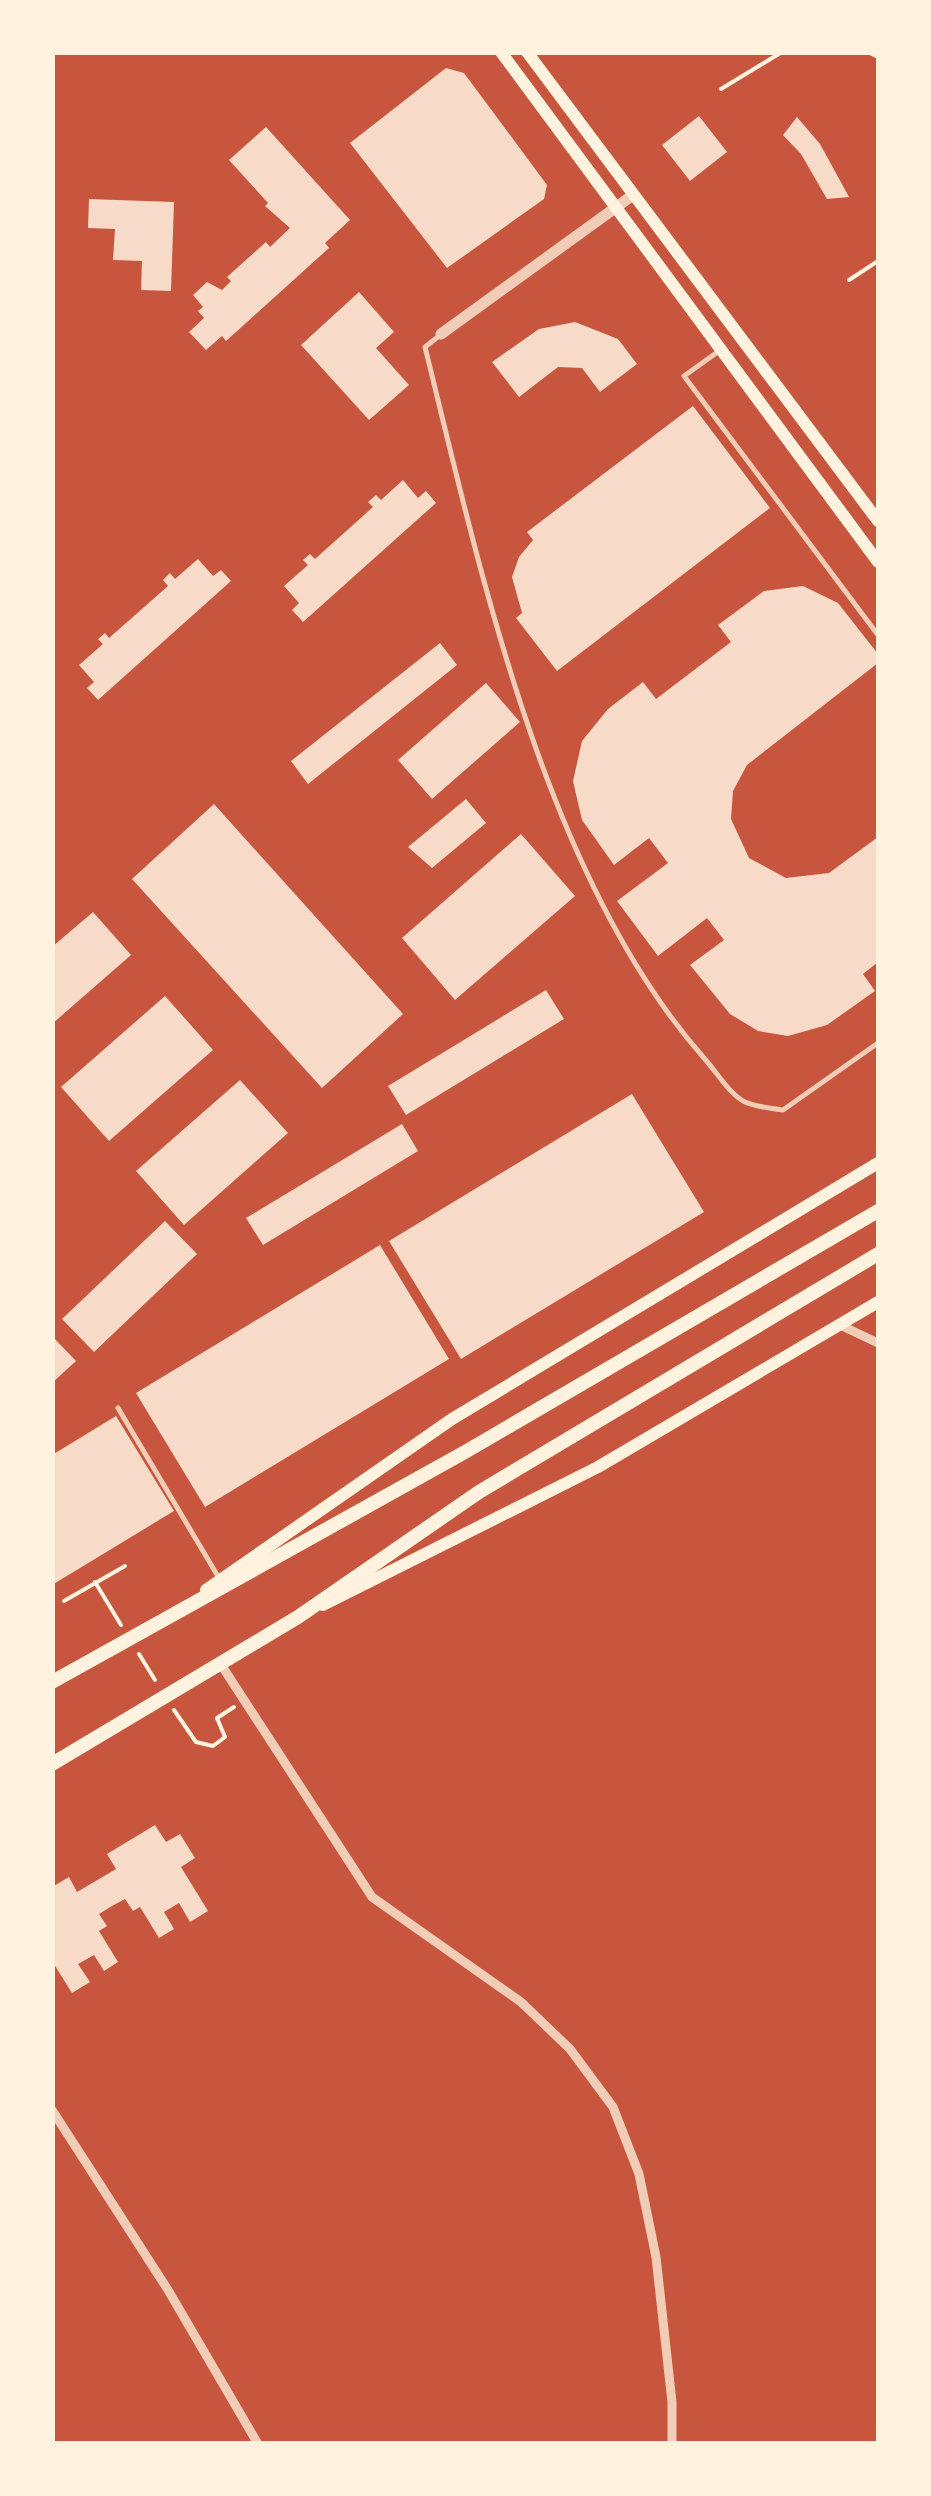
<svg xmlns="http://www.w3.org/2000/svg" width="931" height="2496" font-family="Ubuntu,sans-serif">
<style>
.building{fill:#f7dbc8}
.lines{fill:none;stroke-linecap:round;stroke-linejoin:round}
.path{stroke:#fff3e0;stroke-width:4}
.service{stroke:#f1ccb7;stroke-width:5}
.minor{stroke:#f1ccb7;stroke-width:9}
.tertiary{stroke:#f1ccb7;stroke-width:11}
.secondary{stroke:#fff3e0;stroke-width:12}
.primary{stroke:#fff3e0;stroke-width:14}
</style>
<rect width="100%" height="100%" fill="#c8553d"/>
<path class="building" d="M446,68L464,73L547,185L544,199L447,268L350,143Z
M699,116L727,152L690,181L662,145Z
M797,117L820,144L849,197L827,199L801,154L783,135Z
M266,127L350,220L325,243L329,248L226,341L222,336L206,350L189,332L204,318L198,311L203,307L193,295L207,282L222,290L231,281L227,277L266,242L270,247L290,228L265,206L268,203L229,160Z
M89,199L174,202L171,291L141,290L142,261L113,260L115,229L88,228Z
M359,292L394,332L376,348L409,385L369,420L301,345Z
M575,322L618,339L637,364L600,392L582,368L558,367L519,397L492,362L539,329Z
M693,406L770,508L557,671L516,618L522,613L512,577L519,557L533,540L527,532Z
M403,480L418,498L426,491L436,503L303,622L292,610L299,603L284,586L308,565L303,560L310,554L315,559L373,507L368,502L376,495L381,500Z
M198,559L213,576L221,570L231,581L98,700L87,688L94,682L79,665L103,644L98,639L105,633L109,638L168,586L163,580L170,573L175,579Z
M803,586L838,603L878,654V663L747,765L733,791L731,819L749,858L786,878L829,873L878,837V962L863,974L875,991L827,1025L788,1036L758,1031L730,1014L690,965L724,940L707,918L658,956L617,901L668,863L649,838L614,865L582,820L573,781L582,741L608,709L643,682L656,699L731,642L718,625L764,591Z
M440,643L457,665L308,784L291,761Z
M486,683L520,722L432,799L398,760Z
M466,799L486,823L432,868L408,847Z
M214,804L403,1014L322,1088L132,879Z
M521,834L575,896L455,1000L402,938Z
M93,912L131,955L52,1024V947Z
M546,990L564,1019L406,1115L388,1086Z
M165,996L213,1050L109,1141L61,1087Z
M240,1080L288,1133L184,1225L136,1171Z
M632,1094L704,1212L461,1359L389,1241Z
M402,1124L418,1151L263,1245L246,1218Z
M165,1221L197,1254L94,1352L62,1319Z
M380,1245L449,1359L205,1507L136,1393Z
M52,1336L76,1361L52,1383Z
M116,1416L174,1511L52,1585V1455Z
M155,1825L166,1842L180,1834L195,1858L181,1867L208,1911L190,1922L179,1903L164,1912L174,1929L159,1938L140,1907L133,1911L125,1899L112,1906L99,1914L107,1926L99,1931L118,1962L104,1971L94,1955L78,1964L90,1982L72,1993L52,1961V1887L69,1877L77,1892L116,1869L107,1854Z"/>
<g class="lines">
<path class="path" d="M868,52L878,57
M721,89L782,52
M849,280L878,261
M95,1582L121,1625
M64,1601L125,1566
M139,1654L155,1680
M174,1710L196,1742L213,1746L225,1737L217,1718L234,1707"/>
<path class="service" d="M439,336L425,347C481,574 546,879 704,1058C715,1070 730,1095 745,1102C756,1107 771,1108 783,1110L878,1043
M719,351L684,376L878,635
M118,1408L219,1578"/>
<path class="minor" d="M838,1324L878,1343
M220,1663L372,1897L521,2002L570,2049L613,2107L639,2174L656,2257L672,2402V2444
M52,2110L168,2290L258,2444"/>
<path class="tertiary" d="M441,334L633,195"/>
<path class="secondary" d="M501,52L878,562
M527,52L878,521
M206,1590L452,1419L878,1163
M323,1605L598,1467L878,1302"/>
<path class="primary" d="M52,1682L465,1452L878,1211
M52,1764L298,1617L479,1492L878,1254"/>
</g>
<rect width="931" height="2496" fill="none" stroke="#fff3e0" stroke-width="110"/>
</svg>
